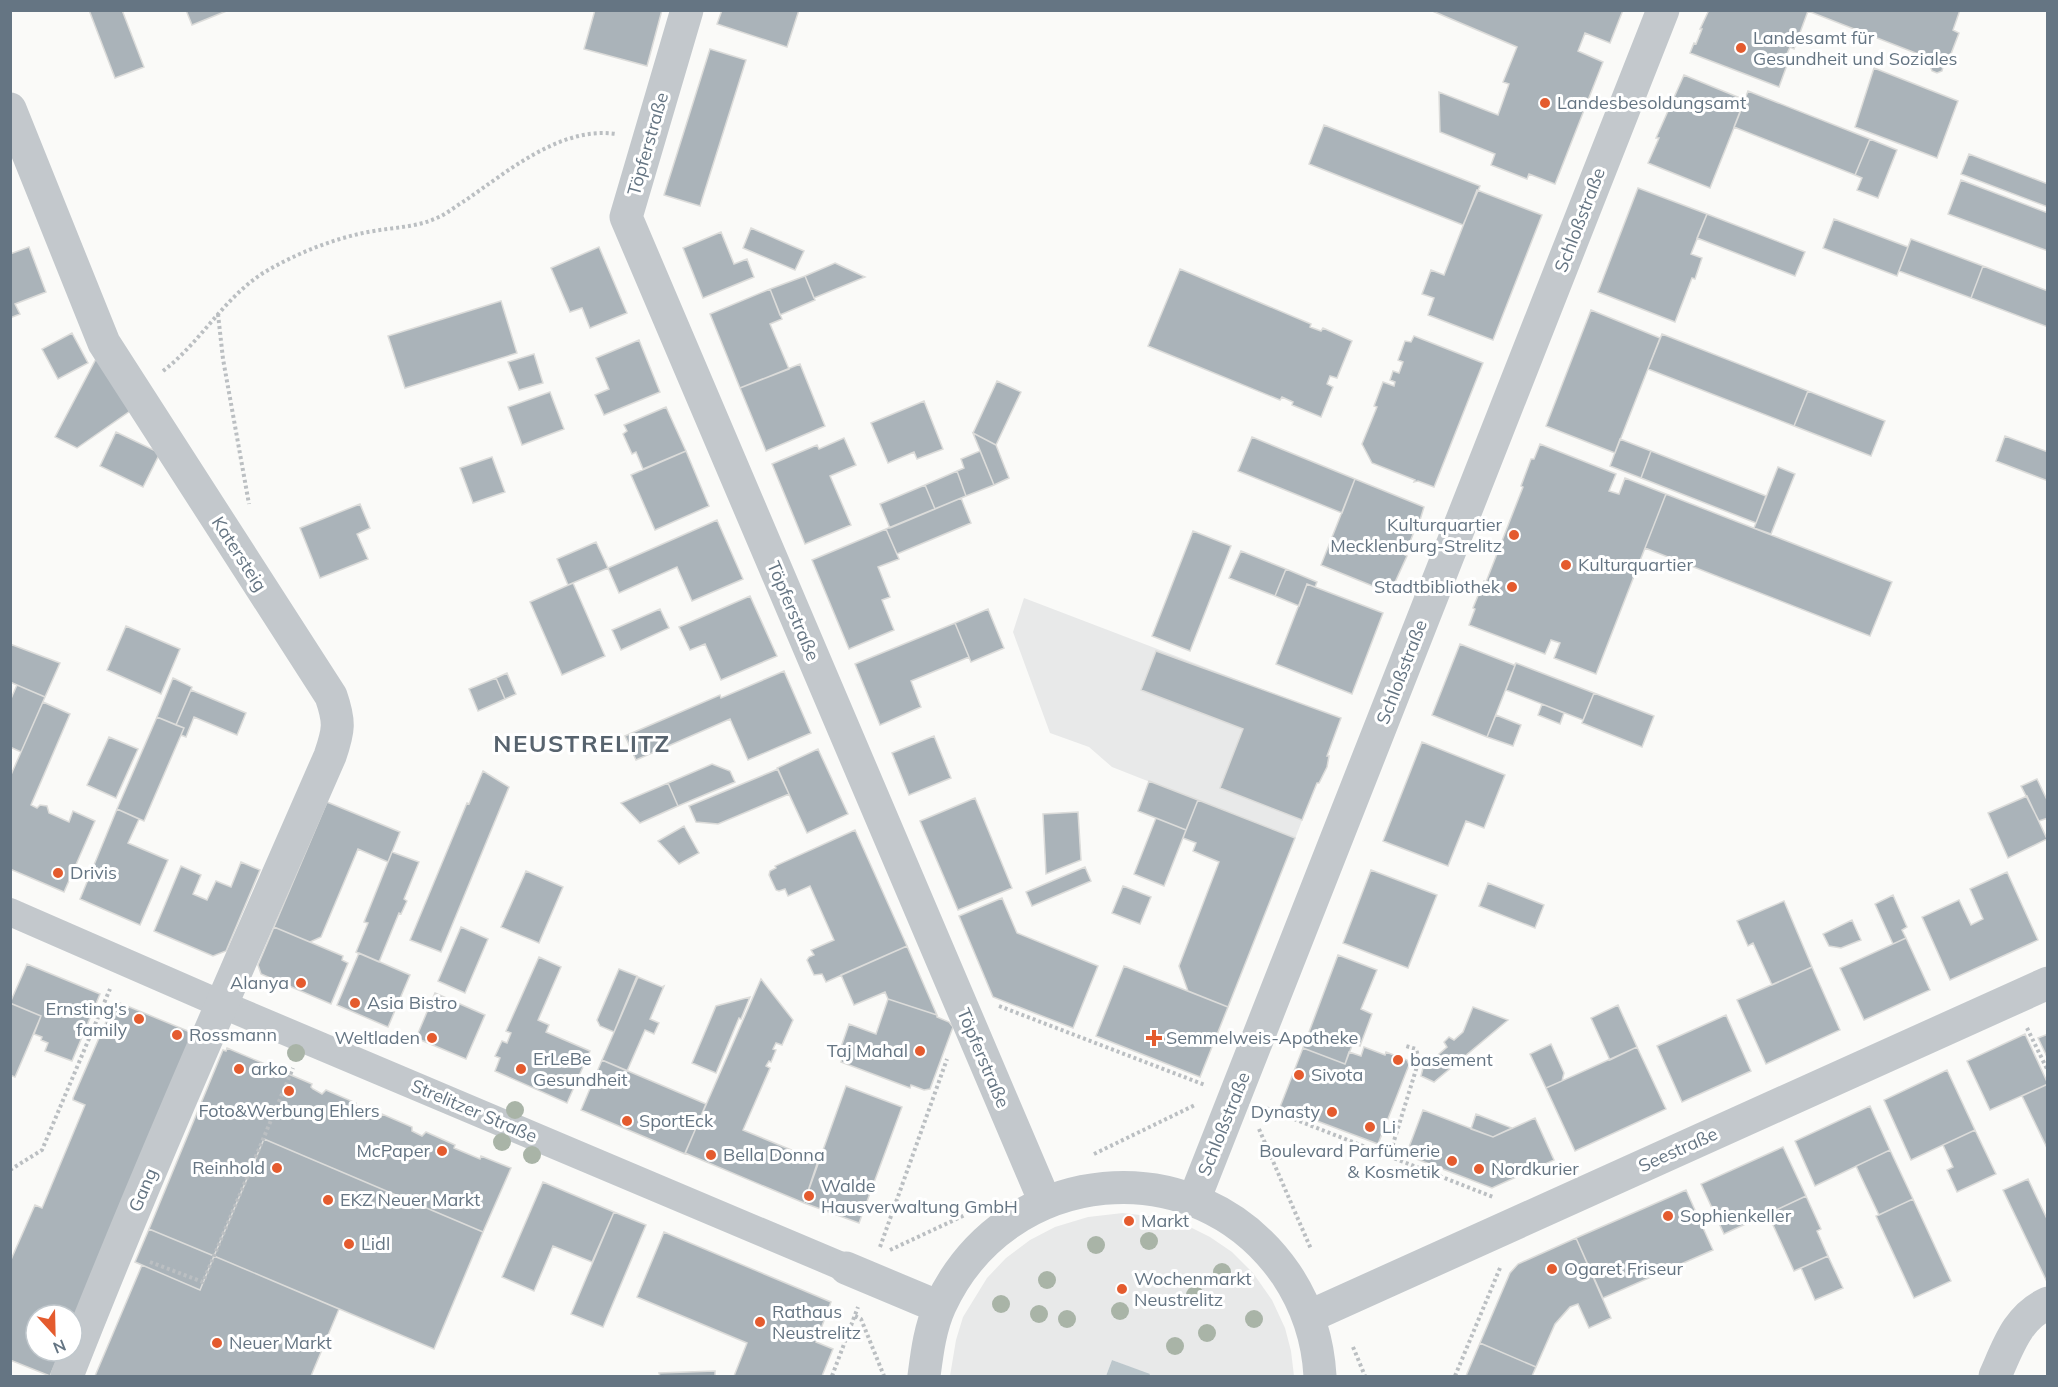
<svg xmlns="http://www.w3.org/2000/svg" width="2058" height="1387" font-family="Mulish,sans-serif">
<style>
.built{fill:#e8e9e9}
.water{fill:#bcc7cc}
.building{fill:#aab3b9;stroke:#dcdcda;stroke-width:1.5}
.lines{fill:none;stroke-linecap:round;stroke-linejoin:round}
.path{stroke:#bbbfc2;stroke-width:4;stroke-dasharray:3 3;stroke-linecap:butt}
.pedestrian{stroke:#c3c8cc;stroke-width:28}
.minor{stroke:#c3c8cc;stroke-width:33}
.tree{fill:#a9b4a7}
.poi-dot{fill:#e45b2e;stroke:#fff;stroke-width:2}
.labels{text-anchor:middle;stroke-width:6;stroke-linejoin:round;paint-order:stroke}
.poi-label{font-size:18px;fill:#657583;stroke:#fff;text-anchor:start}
.street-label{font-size:18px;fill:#657583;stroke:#fff}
.district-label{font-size:24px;font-weight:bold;letter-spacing:1.5px;fill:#57636e;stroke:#fff}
</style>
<rect width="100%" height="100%" fill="#fafaf8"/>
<path class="built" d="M1024,598L1341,719L1295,839L1112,767L1089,747L1050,733L1013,632Z
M1123,1213L1157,1217L1184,1224L1210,1237L1232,1252L1253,1273L1272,1300L1285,1328L1291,1351L1294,1376H1149L1150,1375L1112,1360L1106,1376H950L956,1340L963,1317L987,1278L1006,1258L1030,1240L1055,1227L1088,1217Z"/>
<path class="water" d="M1112,1360L1150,1374L1149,1376H1106Z"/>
<path class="building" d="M89,10H122L144,67L115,78Z
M186,10H229L192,25Z
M595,10H662L647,66L584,49Z
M722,10H799L787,47L717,24Z
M1430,10H1623L1610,43L1585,33L1578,51L1603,62L1555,184L1529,174L1527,179L1491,165L1495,154L1440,132L1439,92L1498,115L1509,84L1503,82L1517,47Z
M1709,10H1960L1953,30L1959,33L1949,59L1945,58L1942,71L1937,73L1932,71L1930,66L1931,59L1808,11L1794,49L1790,47L1783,63L1787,65L1779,87L1690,53L1694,43L1696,44L1702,29H1700Z
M710,49L746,60L700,206L664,195Z
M1874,68L1958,101L1937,158L1855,127Z
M1684,75L1745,100L1710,188L1648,163L1659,138H1656Z
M1748,91L1870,139L1855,175L1734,127Z
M1324,125L1480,186L1463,225L1309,164Z
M1870,139L1897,150L1878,198L1857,190L1862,178L1855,175Z
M1969,154L2048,184V207L1961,174Z
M1961,180L2048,213V251L1948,214Z
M1638,188L1707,214L1691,254L1702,258L1695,279L1692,278L1675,322L1598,292Z
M1477,190L1542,215L1493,340L1428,315L1434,298L1422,294L1431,270L1444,275Z
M1707,214L1805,252L1795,276L1697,238Z
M1834,219L1908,247L1897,276L1823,248Z
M751,228L804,251L795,270L743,248Z
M721,232L734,264L747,259L754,277L703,298L683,248Z
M1911,239L1983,266L1971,298L1899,271Z
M29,247L46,292L15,304L20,314L10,318V254Z
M599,247L627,313L590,328L582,308L570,312L551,268Z
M835,263L865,277L814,298L805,276Z
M1983,266L2048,291V327L1971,298Z
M1180,269L1311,324L1310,327L1321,331L1323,328L1352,341L1337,378L1330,376L1327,384L1333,387L1321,417L1292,405L1293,402L1282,397L1280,400L1148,346Z
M805,276L815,300L780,315L770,289Z
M770,289L782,319L770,324L789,369L740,388L710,314Z
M501,301L517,353L405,388L388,336Z
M1591,310L1660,338L1615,453L1546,426Z
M72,333L88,363L58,379L42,349Z
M1662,334L1808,391L1794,426L1648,369Z
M1414,336L1483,363L1434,487L1418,481L1414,482L1415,480L1372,463L1362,444L1377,407L1374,406L1383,382L1394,386L1395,382L1390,380L1393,371L1399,373L1403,362L1398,360L1405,341L1411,342Z
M639,340L660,392L604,415L595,395L609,389L596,358Z
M534,354L543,383L519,390L508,362Z
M97,357L133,409L77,448L55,437Z
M800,364L825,426L766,451L740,388Z
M997,381L1021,392L996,445L973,433Z
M1808,391L1885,421L1871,456L1794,426Z
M550,392L564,429L522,445L508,407Z
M924,401L943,449L917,459L914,452L888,463L871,423Z
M666,407L686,451L643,469L636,452L632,454L623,434L627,431L624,425Z
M116,432L160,453L143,487L100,466Z
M973,433L996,445L1009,478L994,485Z
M2005,436L2048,452V481L1996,461Z
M1252,437L1355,479L1342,513L1238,471Z
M844,438L856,465L830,476L851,525L805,544L772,464L817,445L819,449Z
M1620,439L1651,451L1641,478L1610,466Z
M1540,444L1616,474L1609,491L1619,494L1625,478L1666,494L1596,674L1554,658L1560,643L1551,640L1545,654L1469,625L1475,609L1473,608L1484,581L1486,582L1523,487L1521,486L1531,459H1534Z
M686,451L709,506L655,530L631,475Z
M980,451L994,485L966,496L957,471L964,468L961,459Z
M1651,451L1766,496L1756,523L1641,478Z
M492,457L505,492L473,503L460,468Z
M1778,467L1795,474L1771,534L1754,528Z
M957,471L966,496L935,509L925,485Z
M1355,479L1424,507L1417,530L1415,529L1405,555L1407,556L1390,593L1321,565Z
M925,485L935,509L890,528L880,504Z
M1666,494L1892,582L1870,636L1645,548Z
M961,498L971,523L897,554L886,529Z
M360,504L370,528L357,534L368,559L320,578L300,528Z
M717,520L743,579L692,601L677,567L619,593L608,568Z
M886,529L899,559L878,567L890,597L882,600L894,630L849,649L812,560Z
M1193,531L1231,546L1190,651L1152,636Z
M596,542L608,568L568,585L557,559Z
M1241,551L1286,569L1275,596L1229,578Z
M1286,569L1317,582L1315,587L1307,584L1299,606L1275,596Z
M573,583L605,656L562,675L530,602Z
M1307,584L1383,613L1352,694L1276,664Z
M750,596L777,656L721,680L705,644L690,650L679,627Z
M660,609L669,628L621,650L612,630Z
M988,609L1004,648L971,662L955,623Z
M955,623L969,657L911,681L921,707L880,725L855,664Z
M126,626L180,649L161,694L107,670Z
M10,644L60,663L45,697L10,682Z
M1460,644L1514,665L1516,663L1487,737L1432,715Z
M1156,651L1341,718L1327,756H1329L1327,767L1319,783H1317L1302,820L1220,788L1243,729L1141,690Z
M1516,663L1594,693L1583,720L1506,690Z
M784,671L811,733L748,760L730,719L636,760L625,736L720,695L721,698Z
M507,673L516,694L505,699L496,678Z
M173,678L192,687L176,725L157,717Z
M496,678L505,699L478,711L469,689Z
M17,685L45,697L21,752L10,747V701Z
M191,690L246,713L237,735L194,717L186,737L181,735L184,728L176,725Z
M1594,693L1654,716L1642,747L1582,723Z
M43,702L70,714L31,805L37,808L40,805L47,806L49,813L69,822L73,811L95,821L64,892L10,869V777Z
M1542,704L1564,713L1560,724L1538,715Z
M1496,715L1521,725L1513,746L1487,737Z
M157,717L184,728L144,821L117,809Z
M934,736L951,778L909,795L892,753Z
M109,737L138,749L116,798L87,785Z
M1422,742L1505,775L1484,828L1466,821L1448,866L1383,841Z
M818,749L848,814L807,833L777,768Z
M712,764L730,771L735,782L678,806L668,783Z
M778,769L789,794L718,824L696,822L689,806Z
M483,771L509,787L441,952L410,940L467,803L469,804Z
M2037,779L2048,802V818L2039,821L2021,786Z
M1149,781L1198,800L1186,830L1138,811Z
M668,783L678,806L640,823L621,803Z
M2027,796L2047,839L2008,858L1988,813Z
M975,798L1012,888L958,910L920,821Z
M1198,800L1295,838L1228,1007L1188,991L1179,966L1219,862L1193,851L1196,843L1183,838Z
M327,802L400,832L388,862L358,849L321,937L310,942L274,927Z
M117,809L139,819L128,843L168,860L140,925L80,899Z
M1078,812L1081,860L1046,874L1043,814Z
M1156,818L1186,830L1164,886L1134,874Z
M684,826L699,853L679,864L658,841Z
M855,830L907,946L826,982L822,974L814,975L807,960L809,957L814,955L811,950L834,940L810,886L788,896L785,889L779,891L776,890L769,875L770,871L776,868L775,866Z
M392,852L419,862L404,899L407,901L401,914L399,913L379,962L356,952L368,923L364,922Z
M241,862L260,870L226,951L213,956L154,931L181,866L201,875L193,894L207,900L216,881L231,887Z
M1085,867L1091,881L1032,906L1026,892Z
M1371,870L1437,895L1408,968L1343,943Z
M526,871L563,887L539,943L501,927Z
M2007,872L2038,940L1950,980L1922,917L1959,900L1971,925L1983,919L1970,889Z
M1488,883L1544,905L1535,928L1479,906Z
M1123,886L1151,897L1140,924L1112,913Z
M1893,895L1907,927L1902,930L1906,938L1893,944L1875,904Z
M1002,898L1017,933L1098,966L1073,1028L993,997L959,916Z
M1784,901L1812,967L1772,985L1753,943L1748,946L1737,921Z
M1852,920L1861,940L1841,948L1829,946L1823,934Z
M274,927L343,956L342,960L348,963L331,1004L261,974L258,965Z
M461,927L488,939L465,993L438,981Z
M1906,938L1930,990L1864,1020L1840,968Z
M907,946L937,1015L888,999L885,992L854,1005L841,975Z
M359,953L410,975L388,1027L337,1005Z
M1338,955L1377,970L1361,1009L1372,1014L1360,1046L1353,1043L1345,1064L1303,1048Z
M539,957L561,967L538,1020L549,1025L546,1032L590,1051L567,1103L495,1071L500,1058L495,1056L502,1041L507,1043L511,1033L506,1031Z
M27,964L100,994L72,1061L45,1051L48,1043L41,1040L42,1037L34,1034L41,1016L10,1003Z
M1124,966L1228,1007L1200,1077L1096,1036Z
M1812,967L1840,1030L1766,1064L1737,1000Z
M619,969L637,976L614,1032L600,1026L597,1020Z
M638,977L662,987L664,986L650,1019L659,1023L654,1034L645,1030L627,1071L602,1060Z
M761,979L793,1020L782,1045L776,1043L773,1049L776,1050L771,1062L769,1061L766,1066L770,1068L743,1130L818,1161L804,1203L685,1153Z
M435,993L485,1015L466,1059L416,1038Z
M750,997L741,1019L739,1018L716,1073L692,1063L716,1006Z
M888,999L937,1015V1017L949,1022L953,1027L930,1089L924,1090L911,1085L910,1088L841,1062L844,1054L839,1053L849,1024L876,1034Z
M115,1001L195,1034L72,1325V1315H36V1351H61L50,1376L10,1360V1262L35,1205L42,1208L85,1105L73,1100V1098Z
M10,1003L41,1016L15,1077L10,1075Z
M1618,1005L1637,1047L1610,1060L1591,1018Z
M1473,1007L1508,1020L1434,1082L1421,1076L1423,1068L1447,1047L1444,1042L1449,1037L1454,1040L1463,1032Z
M1726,1015L1751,1071L1682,1102L1657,1046Z
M2025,1034L2048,1084L1990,1110L1967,1061Z
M2048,1034V1059L2038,1038Z
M1551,1044L1564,1073L1562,1081L1546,1088L1530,1054Z
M1364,1047L1385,1055L1386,1052L1407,1060L1409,1065L1378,1144L1280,1107L1303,1048L1345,1064L1349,1052L1361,1056Z
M1637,1047L1666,1109L1575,1151L1546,1088Z
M227,1048L312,1084L311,1087L313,1089L322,1094L326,1090L356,1103L355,1105L381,1117L382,1114L412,1127V1131L422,1136L426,1132L455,1145L454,1148L480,1159L481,1156L511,1168L483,1232L264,1139L214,1256L149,1229L223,1050L226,1051Z
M602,1060L706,1104L685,1154L581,1110Z
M1947,1070L1975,1130L1911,1160L1884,1100Z
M2048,1084V1150L2022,1096Z
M846,1086L902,1107L859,1223L804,1203Z
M1870,1106L1890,1150L1815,1186L1795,1141Z
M1423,1110L1493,1137L1535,1118L1554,1160L1492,1188L1406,1155Z
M1476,1114L1512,1128L1493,1137L1471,1129Z
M1975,1130L1996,1174L1957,1192L1947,1170L1953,1167L1943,1145Z
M264,1139L483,1232L434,1349L214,1256Z
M1783,1147L1806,1196L1724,1234L1701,1184Z
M1890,1150L1913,1199L1879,1215L1856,1166Z
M2028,1179L2048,1221V1284L2003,1190Z
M543,1182L614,1212L592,1262L553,1246L534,1291L502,1277Z
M1686,1190L1713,1250L1603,1298L1576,1238Z
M1806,1196L1821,1229L1817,1231L1828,1256L1794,1271L1768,1214Z
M1913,1199L1951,1281L1914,1298L1876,1216Z
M614,1212L646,1225L603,1327L571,1314Z
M149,1229L214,1256L200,1290L135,1262Z
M664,1232L831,1302L816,1342L833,1349L822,1376H734L747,1343L637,1297Z
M1576,1238L1611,1318L1589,1328L1578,1304L1570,1307L1555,1324L1536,1367L1480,1343L1510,1273L1518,1264Z
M214,1256L339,1309L311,1376H95L142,1265L200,1290Z
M1828,1256L1843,1288L1815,1300L1801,1268Z
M1480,1343L1536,1367L1532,1376H1466Z
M715,1371V1376H660L659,1373Z"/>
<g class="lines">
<path class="path" d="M218,314L223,359L249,504
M163,371C200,343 223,299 263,273C295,254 332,239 368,232C393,227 416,228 439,217C448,213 457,205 466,200C508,171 561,126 616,134
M999,1006L1205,1085
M2027,1028L2048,1071
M1266,1108L1493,1197
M1259,1129L1311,1249
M1094,1154L1195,1105
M1389,1157L1419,1060L1416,1049L1406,1046
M10,1170L42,1150L110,989
M880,1247L947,1059
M890,1250L965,1215
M150,1262L203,1282L293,1068
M855,1316L861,1319L884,1376
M1353,1347L1365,1376
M832,1376L858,1307
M1455,1376L1500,1268"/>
<path class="pedestrian" d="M10,912L221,1004L846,1268"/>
<path class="minor" d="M687,10L626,217L1045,1202
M10,109L104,343L331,696C340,722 339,730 330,756C240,962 149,1167 67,1376
M1194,1200L1663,10
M846,1268L939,1307
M1308,1317L2048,983
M924,1376C927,1353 930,1328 940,1306C1005,1164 1197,1145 1286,1274C1306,1304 1318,1340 1320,1376
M1995,1376C2008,1347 2017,1317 2048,1303"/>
</g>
<g class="tree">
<circle cx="296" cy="1053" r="9"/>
<circle cx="515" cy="1110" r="9"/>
<circle cx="502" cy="1142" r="9"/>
<circle cx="532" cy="1155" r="9"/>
<circle cx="1149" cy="1241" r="9"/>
<circle cx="1096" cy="1245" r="9"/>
<circle cx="1222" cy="1272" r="9"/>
<circle cx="1047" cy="1280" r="9"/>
<circle cx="1195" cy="1295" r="9"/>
<circle cx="1001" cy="1304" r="9"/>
<circle cx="1120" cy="1311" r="9"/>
<circle cx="1039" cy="1314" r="9"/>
<circle cx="1067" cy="1319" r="9"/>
<circle cx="1254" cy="1319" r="9"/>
<circle cx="1207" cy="1333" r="9"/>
<circle cx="1175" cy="1346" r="9"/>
</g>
<g class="poi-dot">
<circle cx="1741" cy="48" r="6"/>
<circle cx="1545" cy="103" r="6"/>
<circle cx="1514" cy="535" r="6"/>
<circle cx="1566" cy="565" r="6"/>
<circle cx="1512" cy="587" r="6"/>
<circle cx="58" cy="873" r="6"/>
<circle cx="301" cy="983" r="6"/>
<circle cx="355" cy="1003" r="6"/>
<circle cx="139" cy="1019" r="6"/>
<circle cx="177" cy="1035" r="6"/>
<circle cx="432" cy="1038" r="6"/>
<path d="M1151 1029h6v6h6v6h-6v6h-6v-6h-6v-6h6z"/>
<circle cx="920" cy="1051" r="6"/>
<circle cx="1398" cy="1060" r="6"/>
<circle cx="239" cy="1069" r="6"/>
<circle cx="521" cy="1069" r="6"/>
<circle cx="1299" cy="1075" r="6"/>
<circle cx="289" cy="1091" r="6"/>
<circle cx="1332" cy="1112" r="6"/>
<circle cx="627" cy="1121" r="6"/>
<circle cx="1370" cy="1127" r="6"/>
<circle cx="442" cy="1151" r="6"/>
<circle cx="711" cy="1155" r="6"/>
<circle cx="1452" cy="1161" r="6"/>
<circle cx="277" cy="1168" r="6"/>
<circle cx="1479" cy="1169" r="6"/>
<circle cx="809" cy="1196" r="6"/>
<circle cx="328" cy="1200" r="6"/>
<circle cx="1668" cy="1216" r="6"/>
<circle cx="1129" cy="1221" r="6"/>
<circle cx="349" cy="1244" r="6"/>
<circle cx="1552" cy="1269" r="6"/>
<circle cx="1122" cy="1289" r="6"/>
<circle cx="760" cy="1322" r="6"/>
<circle cx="217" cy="1343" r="6"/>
</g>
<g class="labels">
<g class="poi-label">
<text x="1753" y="44">Landesamt für<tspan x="1753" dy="21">Gesundheit und Soziales</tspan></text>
<text x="1557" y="109">Landesbesoldungsamt</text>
<text x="1502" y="531" text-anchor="end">Kulturquartier<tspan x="1502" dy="21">Mecklenburg-Strelitz</tspan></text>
<text x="1578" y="571">Kulturquartier</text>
<text x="1500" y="593" text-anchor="end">Stadtbibliothek</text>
<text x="70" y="879">Drivis</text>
<text x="289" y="989" text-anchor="end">Alanya</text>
<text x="367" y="1009">Asia Bistro</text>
<text x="127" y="1015" text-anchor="end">Ernsting's<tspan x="127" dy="21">family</tspan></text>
<text x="189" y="1041">Rossmann</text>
<text x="420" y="1044" text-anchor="end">Weltladen</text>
<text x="1166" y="1044">Semmelweis-Apotheke</text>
<text x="908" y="1057" text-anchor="end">Taj Mahal</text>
<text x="533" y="1065">ErLeBe<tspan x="533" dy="21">Gesundheit</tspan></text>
<text x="1410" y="1066">basement</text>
<text x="251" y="1075">arko</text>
<text x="1311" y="1081">Sivota</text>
<text x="289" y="1117" text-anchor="middle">Foto&amp;Werbung Ehlers</text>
<text x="1320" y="1118" text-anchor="end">Dynasty</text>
<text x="639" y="1127">SportEck</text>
<text x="1382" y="1133">Li</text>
<text x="430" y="1157" text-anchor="end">McPaper</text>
<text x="1440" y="1157" text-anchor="end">Boulevard Parfümerie<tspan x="1440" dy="21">&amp; Kosmetik</tspan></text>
<text x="723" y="1161">Bella Donna</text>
<text x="265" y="1174" text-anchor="end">Reinhold</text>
<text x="1491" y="1175">Nordkurier</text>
<text x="821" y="1192">Walde<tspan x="821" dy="21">Hausverwaltung GmbH</tspan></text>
<text x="340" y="1206">EKZ Neuer Markt</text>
<text x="1680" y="1222">Sophienkeller</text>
<text x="1141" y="1227">Markt</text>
<text x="361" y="1250">Lidl</text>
<text x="1564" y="1275">Ogaret Friseur</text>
<text x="1134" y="1285">Wochenmarkt<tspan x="1134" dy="21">Neustrelitz</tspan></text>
<text x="772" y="1318">Rathaus<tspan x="772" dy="21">Neustrelitz</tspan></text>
<text x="229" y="1349">Neuer Markt</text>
</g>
<g class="street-label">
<text transform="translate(648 144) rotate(-74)" y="6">Töpferstraße</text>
<text transform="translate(1580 220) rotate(-69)" y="6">Schloßstraße</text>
<text transform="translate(239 554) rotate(57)" y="6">Katersteig</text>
<text transform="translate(793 611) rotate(67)" y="6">Töpferstraße</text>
<text transform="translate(1402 672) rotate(-69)" y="6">Schloßstraße</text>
<text transform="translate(983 1058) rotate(67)" y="6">Töpferstraße</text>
<text transform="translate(474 1111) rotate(23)" y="6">Strelitzer Straße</text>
<text transform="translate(1224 1124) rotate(-68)" y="6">Schloßstraße</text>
<text transform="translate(1678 1150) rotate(-24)" y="6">Seestraße</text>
<text transform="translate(143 1190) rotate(-67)" y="6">Gang</text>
</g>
<g class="district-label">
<text x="582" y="752">NEUSTRELITZ</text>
</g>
</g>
<rect width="2058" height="1387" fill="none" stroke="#657583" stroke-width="24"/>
<g transform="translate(54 1333) rotate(158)"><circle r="28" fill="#ffffff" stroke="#c1c8cd" stroke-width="1.5"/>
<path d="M0-4.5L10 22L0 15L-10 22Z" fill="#e45b2e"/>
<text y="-9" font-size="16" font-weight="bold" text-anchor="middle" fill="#657583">N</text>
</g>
</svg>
